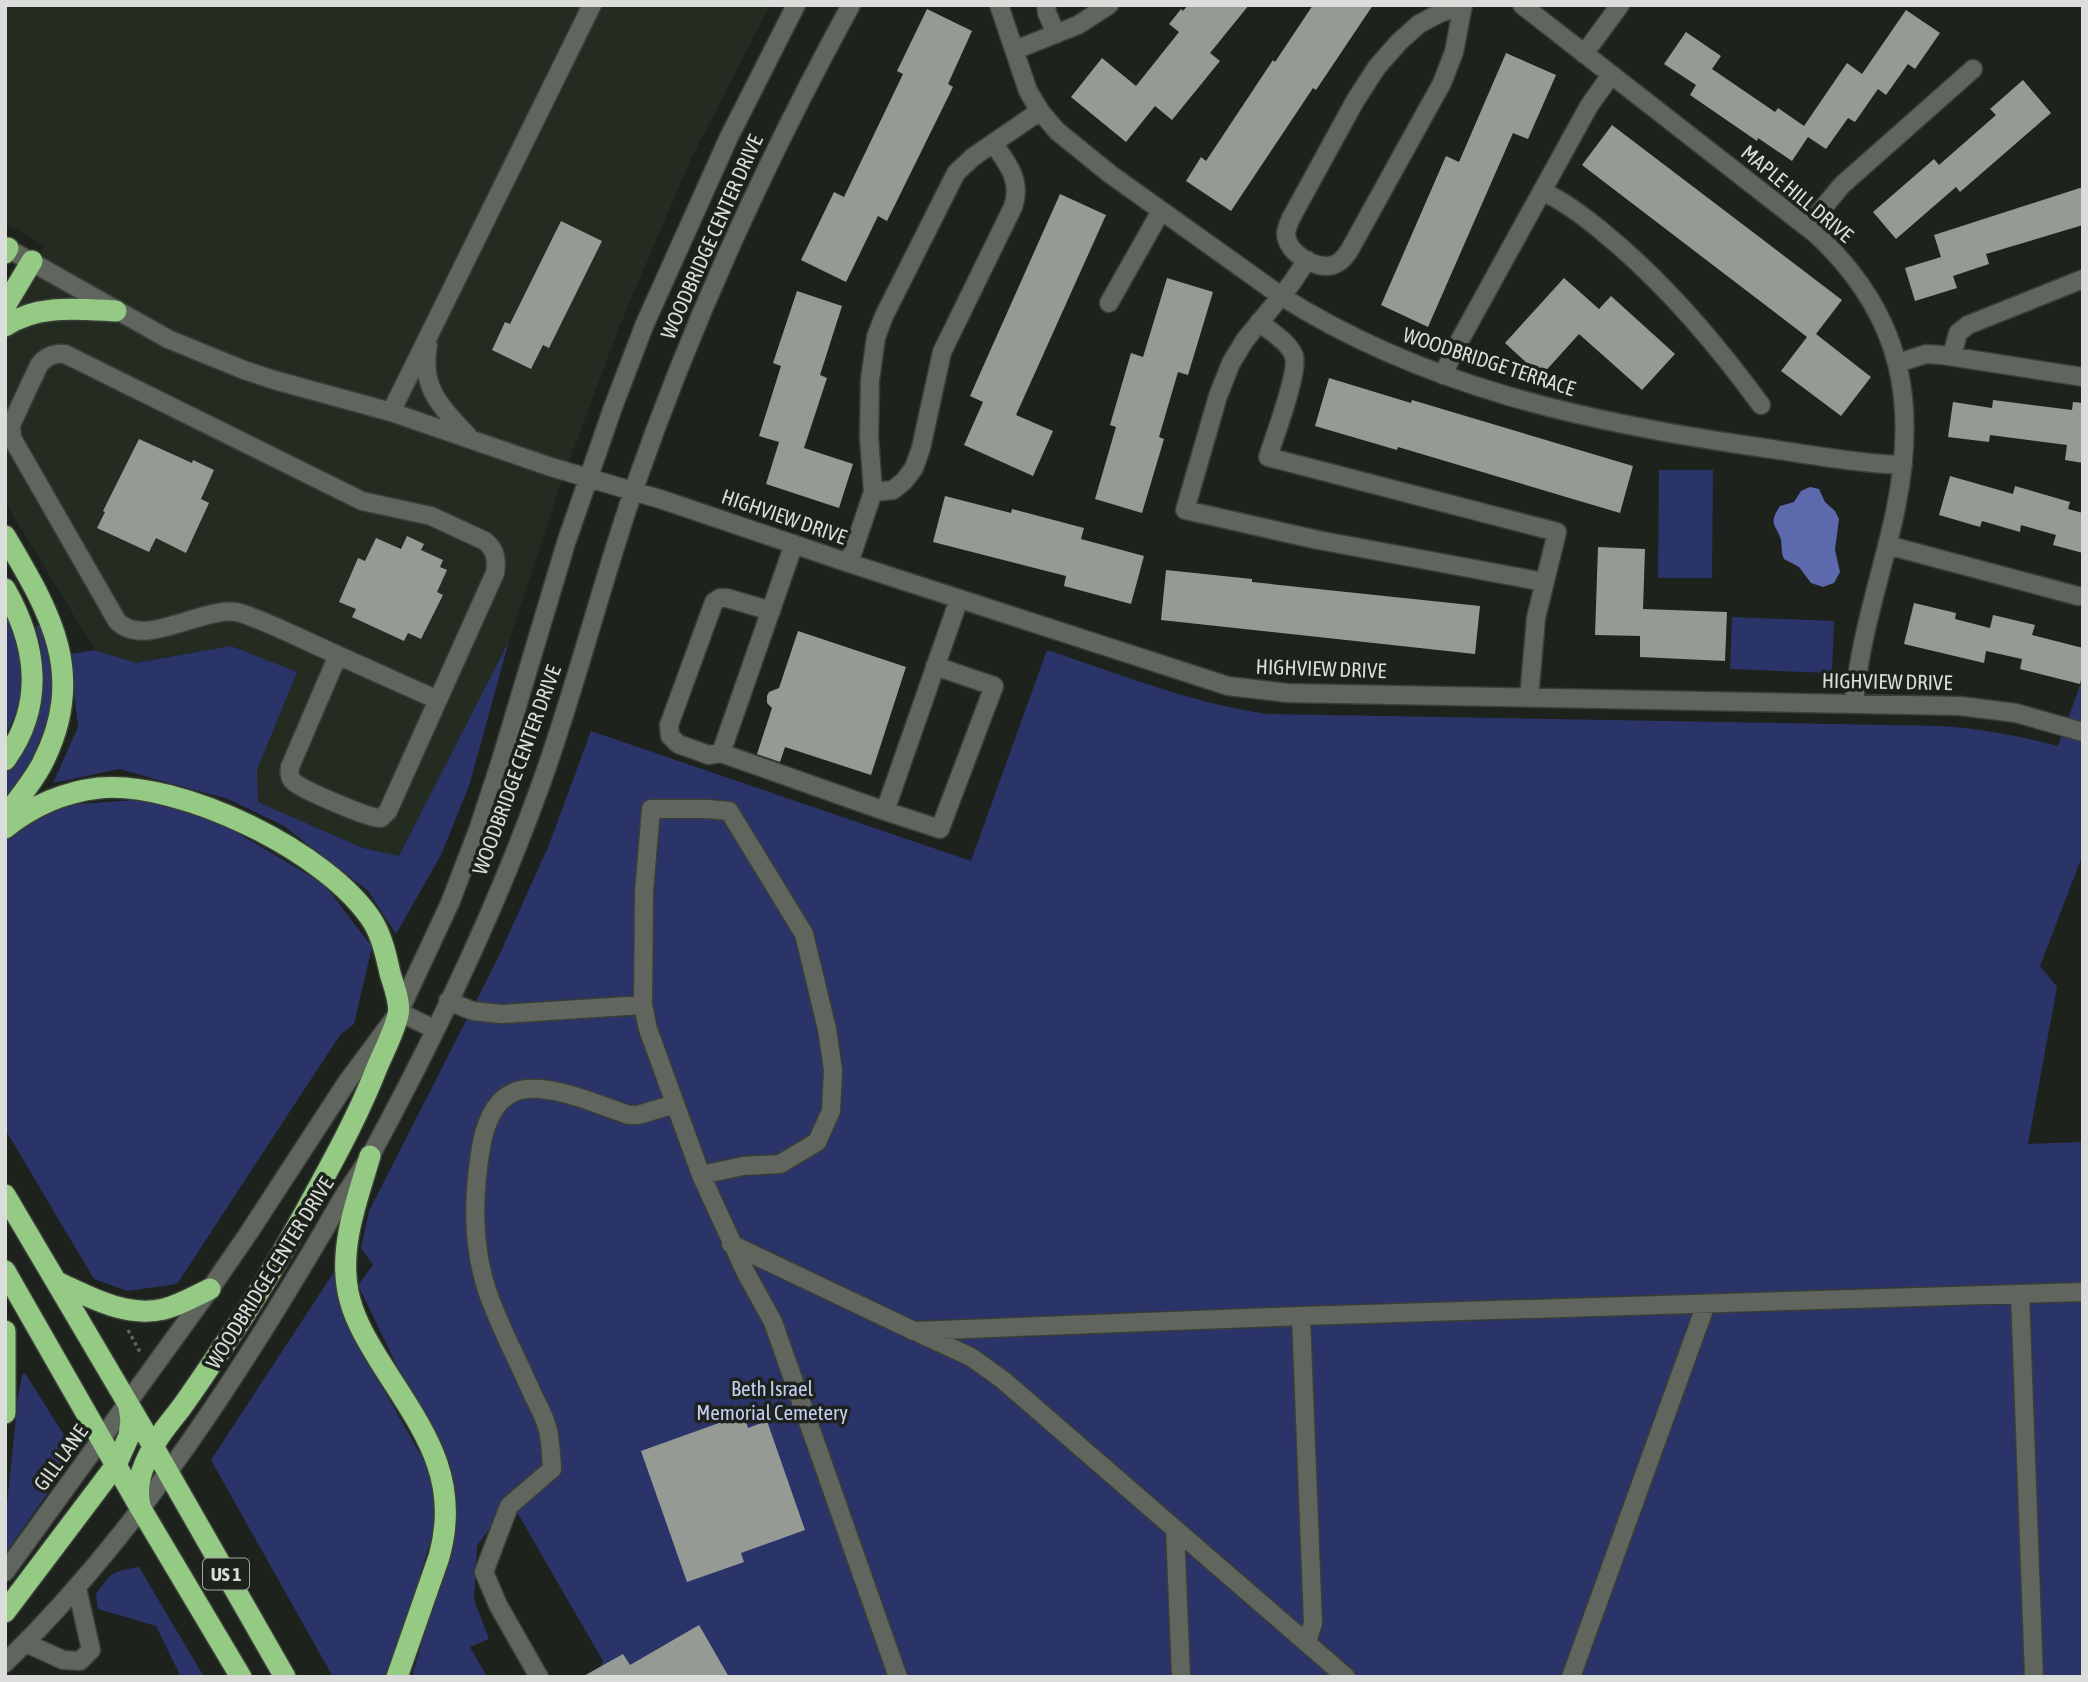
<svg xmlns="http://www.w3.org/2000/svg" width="2088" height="1682" font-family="'Asap Condensed',sans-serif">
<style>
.built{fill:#242c22}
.green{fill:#2b3468}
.water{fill:#5c69ad}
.building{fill:#959b94}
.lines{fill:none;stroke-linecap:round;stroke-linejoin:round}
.minor-casing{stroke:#3a3e39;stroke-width:21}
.highway-casing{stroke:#3a3e39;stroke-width:24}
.path{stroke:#60645f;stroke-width:3.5;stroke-dasharray:3.5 3.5;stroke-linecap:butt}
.minor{stroke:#60655e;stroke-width:18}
.highway{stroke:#95ca84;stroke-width:21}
.labels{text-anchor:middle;stroke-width:7;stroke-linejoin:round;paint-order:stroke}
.shield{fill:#1e221d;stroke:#a2a5a1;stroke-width:2}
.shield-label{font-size:19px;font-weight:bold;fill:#daddd9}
.street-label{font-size:21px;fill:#daddd9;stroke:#1e221d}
.park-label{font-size:21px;fill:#c4cef5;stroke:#1e221d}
</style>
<rect width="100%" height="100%" fill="#1e221d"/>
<path class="built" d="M5,5H770L688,165L620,325L561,483L509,641L399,856L363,848L258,802L257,770L297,672L231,646L136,663L95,650L5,502V332L44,245L5,223Z"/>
<path class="green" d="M1659,470H1713L1712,578H1658Z
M5,615C9,623 14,632 17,641C26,667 22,711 5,734Z
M1732,617L1834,621L1832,673L1730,669Z
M42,625C45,638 51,653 52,667C56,715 40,763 5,797C5,791 4,781 6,775C10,767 22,754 28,744C46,706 47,665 36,626Z
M509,641L469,786L441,855L396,934L368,891L284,826L228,799L119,769L53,783L78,727L70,654L95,650L136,663L231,646L297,672L257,770L258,802L363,848L399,856Z
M1047,650C1120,674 1193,704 1269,714L1943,726C1982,729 2020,736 2058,746L2083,677V854L2040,966L2057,987L2028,1144L2083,1142V1677H597L603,1661L510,1500L477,1546L474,1600L489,1639L470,1647L487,1677H412L454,1529L453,1480L437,1437L410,1393L358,1285L373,1265L361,1248L369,1211L497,960L549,845L591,731L971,861Z
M151,799L222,824L324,884L372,947L354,1024L340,1035L177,1284L127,1291L94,1279L5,1129V838L64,805Z
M334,1272L349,1329L431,1473L436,1523L415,1591L385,1677H333L211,1460Z
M25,1373L69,1443L61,1448L68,1464L5,1554V1524L18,1397L22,1375Z
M139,1567L204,1677H181L156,1626L98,1609L96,1594C113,1571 111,1572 139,1567Z"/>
<path class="water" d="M1810,487L1819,489L1825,502L1835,511L1839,519L1835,550L1840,572L1834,583L1823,587L1811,583L1799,567L1784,559C1781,552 1782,547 1781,540C1777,524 1767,526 1780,506L1794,502L1801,491Z"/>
<path class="building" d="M1188,5H1249L1210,53L1220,61L1172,120L1155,106L1126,142L1071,97L1102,58L1136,86L1179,32L1169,24L1181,9L1183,11Z
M1313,5H1373L1316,90L1313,88L1231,211L1186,181L1201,157L1206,161L1273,60L1275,62Z
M927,9L972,31L948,84L953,87L887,221L878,216L846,282L801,260L834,192L844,197L903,74L897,71Z
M1906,10L1940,33L1915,69L1908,64L1886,95L1878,89L1855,122L1848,118L1826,149L1808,137L1792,161L1758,138L1757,141L1690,95L1696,85L1664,64L1686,32L1721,56L1712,69L1775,112L1778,108L1804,126L1847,63L1862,74Z
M1506,53L1556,75L1528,139L1513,133L1428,327L1381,305L1446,156L1459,162Z
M2023,80L2051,113L1960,192L1956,187L1896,239L1873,212L1934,159L1939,165L1996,115L1990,109Z
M1612,125L1842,300L1816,334L1871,377L1841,416L1781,371L1807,337L1582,165Z
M2083,187V225L1986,254L1989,264L1953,276L1957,288L1915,301L1905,268L1941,257L1934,235Z
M1060,194L1106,215L1016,415L1053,431L1033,476L964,445L983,402L970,396Z
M561,221L602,241L549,348L543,345L531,369L492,350L505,322L510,324Z
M1167,278L1213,292L1188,375L1178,372L1159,437L1164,439L1142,513L1095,499L1116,427L1110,425L1131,353L1143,357Z
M1564,278L1599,309L1611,296L1675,354L1642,390L1579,334L1541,376L1505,343Z
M797,291L842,306L820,375L827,378L804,448L853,464L839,508L766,484L779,442L759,436L781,366L773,363Z
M1329,378L1411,403L1412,400L1633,466L1620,513L1398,447L1397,450L1315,426Z
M1993,400L2072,410L2073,402L2083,403V463L2065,460L2067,445L1990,435L1989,442L1948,437L1953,402L1992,408Z
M139,439L192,463L193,460L214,470L201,499L209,503L186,553L156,538L149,552L97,528L105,512L103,511Z
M1950,476L2013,494L2015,486L2070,502L2068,509L2083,513V553L2053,545L2056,535L2021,525L2020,532L1982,521L1980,527L1939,515Z
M945,496L1011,513L1012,509L1084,528L1081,539L1144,556L1131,604L1064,586L1066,576L933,542Z
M407,536L424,544L421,550L443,560L440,567L447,570L437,592L443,595L421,639L408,633L404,641L352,617L356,609L339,602L358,558L365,561L376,538L401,549Z
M1598,547L1645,549L1643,609L1727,612L1725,661L1640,657V636L1595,635Z
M1166,570L1252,579V582L1480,606L1475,654L1161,620Z
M1914,603L1956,613L1955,619L1990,628L1993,615L2035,625L2032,635L2083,648V672L2080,684L2020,669L2022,659L1986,651L1984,663L1904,644Z
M798,631L906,667L871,775L785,747L780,762L757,754L772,708L767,703V696L769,692L779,688Z
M744,1414L748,1428L767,1421L805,1530L741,1553L744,1562L687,1582L641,1451Z
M699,1625L729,1677H582L623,1654L630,1665Z"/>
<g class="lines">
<defs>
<path id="minor" d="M999,5L1028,91L1040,111L1057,131L1110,174L1281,296C1423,386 1586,422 1751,446C1801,453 1852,463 1903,465
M1046,5L1047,13L1056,34
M1522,5L1817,235C1903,316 1919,404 1894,517C1880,580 1859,640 1854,704
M1462,6L1440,13L1419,24L1399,42L1377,67L1355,101L1291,218C1289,223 1286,229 1286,234C1287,253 1315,270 1333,265C1340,263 1345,257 1349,251L1442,83L1454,52L1463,5
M1015,50L1078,25L1109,5
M1584,54L1620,5
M1542,191C1565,202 1585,217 1604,233C1665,283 1715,342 1761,405
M1807,227L1842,185L1973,69
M5,247L168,339L244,370L274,380L391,412L551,467L660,499L849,563L1228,686L1288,693L1960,706L2016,713L2083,732
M1307,260L1291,284L1245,340L1231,363L1218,396L1185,510L1318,540L1544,582
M1109,303L1161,211
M1259,322C1270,331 1289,342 1294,356C1299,372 1274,438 1268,457L1557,532L1536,618L1529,698
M428,345C420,389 441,406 468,436
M1952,356L1958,333L1968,325L2083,279
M1898,363L1926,354L1942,355L2083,377
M1443,375L1455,349L1589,106L1611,75
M391,412L592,5
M873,492L893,490L904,481L914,468L921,448L942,352L1013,207C1022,181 1008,164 993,143
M794,544L721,753L885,811L959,599
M1887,545L2078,596
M849,563L873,492L869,437L870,380L876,337L884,316L956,173L973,157L1040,111
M338,655L290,767C289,773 289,778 294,782C303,790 370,819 381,818L388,811L495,573C497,560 496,550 485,541L431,516L362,501L65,354C54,353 46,356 39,365L11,425L12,438L117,621C144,649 201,607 236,612C249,614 282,630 296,636C343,658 391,679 438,700
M721,753L709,755L678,744L670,736L669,725L714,602L720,598H727L771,611
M885,811L940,829L994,686L935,666
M448,1001L473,1011L502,1014L643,1005
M399,1012L434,1029
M701,1175L743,1166L780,1164L817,1142L831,1111L833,1070L827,1029L804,934L729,811L708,809H651L644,892L643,1005L648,1029L701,1175L746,1273L773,1322L898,1677
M731,1244L914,1331L1301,1316L2083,1292
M2020,1294L2034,1677
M1301,1316L1313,1623L1307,1642
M919,1333L971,1357L1003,1380L1175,1529L1181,1677
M1175,1529L1346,1677
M5,1572L210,1289L248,1234L347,1082L399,1012L450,903L478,830L501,760L566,543L612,410L644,326L729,137L796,5
M26,1643L63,1660L80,1661L91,1650L77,1588
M5,1663C122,1549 215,1412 299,1272C314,1248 328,1223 342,1199C352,1183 364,1168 373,1151C434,1038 494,913 538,792C575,692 600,587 635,486C693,320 766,160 851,5
M539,1677L498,1605L484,1572L509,1506L552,1469C551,1456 551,1440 547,1427C544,1415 537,1404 532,1393C518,1360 498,1324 487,1290C471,1242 473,1191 482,1142C487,1118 498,1092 526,1089C558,1086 598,1105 629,1115H638L675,1104
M1571,1677L1706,1304"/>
<path id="highway" d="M5,253L8,248
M5,306L32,261
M5,326C38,304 78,309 116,311
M5,536C50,612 88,675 42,764C32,783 18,799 5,817
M5,589C37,645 45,705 5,760
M5,828C32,806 65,792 99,788C180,780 329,852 373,922C382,937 386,955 390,973C393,984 401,1003 398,1015C394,1032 385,1049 378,1065C361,1109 339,1150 316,1192C289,1242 260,1293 227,1341C212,1363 197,1386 181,1408C172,1420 160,1433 153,1447C142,1467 134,1487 141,1509
M370,1156C357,1200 339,1246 348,1292C353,1317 366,1339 379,1360C420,1426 462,1475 439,1557L397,1677
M5,1195L153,1446L285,1677
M5,1271L141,1509L241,1677
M57,1282C90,1297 126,1318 164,1309C180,1305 195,1296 210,1289
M5,1331V1413
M5,1612L116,1465L129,1436L131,1421L129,1406"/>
</defs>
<use href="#minor" class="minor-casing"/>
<use href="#highway" class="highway-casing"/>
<path class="path" d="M128,1330L141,1354"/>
<use href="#minor" class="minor"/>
<use href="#highway" class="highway"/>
</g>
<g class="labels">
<rect class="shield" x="203" y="1558.5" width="46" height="31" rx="5"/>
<g class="shield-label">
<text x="226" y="1581">US 1</text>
</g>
<g class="street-label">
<text transform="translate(1797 194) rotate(40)" y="7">MAPLE HILL DRIVE</text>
<text transform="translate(712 237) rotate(-66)" y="7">WOODBRIDGE CENTER DRIVE</text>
<text transform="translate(1489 362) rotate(18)" y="7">WOODBRIDGE TERRACE</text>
<text transform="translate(784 517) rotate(19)" y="7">HIGHVIEW DRIVE</text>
<text transform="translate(1321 669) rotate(2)" y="7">HIGHVIEW DRIVE</text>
<text transform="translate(1887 682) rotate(1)" y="7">HIGHVIEW DRIVE</text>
<text transform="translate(517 770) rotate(-70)" y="7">WOODBRIDGE CENTER DRIVE</text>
<text transform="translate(270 1273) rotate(-58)" y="7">WOODBRIDGE CENTER DRIVE</text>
<text transform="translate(61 1458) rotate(-54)" y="7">GILL LANE</text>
</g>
<g class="park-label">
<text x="772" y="1396">Beth Israel<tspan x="772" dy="24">Memorial Cemetery</tspan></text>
</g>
</g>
<rect width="2088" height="1682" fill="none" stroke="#daddd9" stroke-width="14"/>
</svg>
